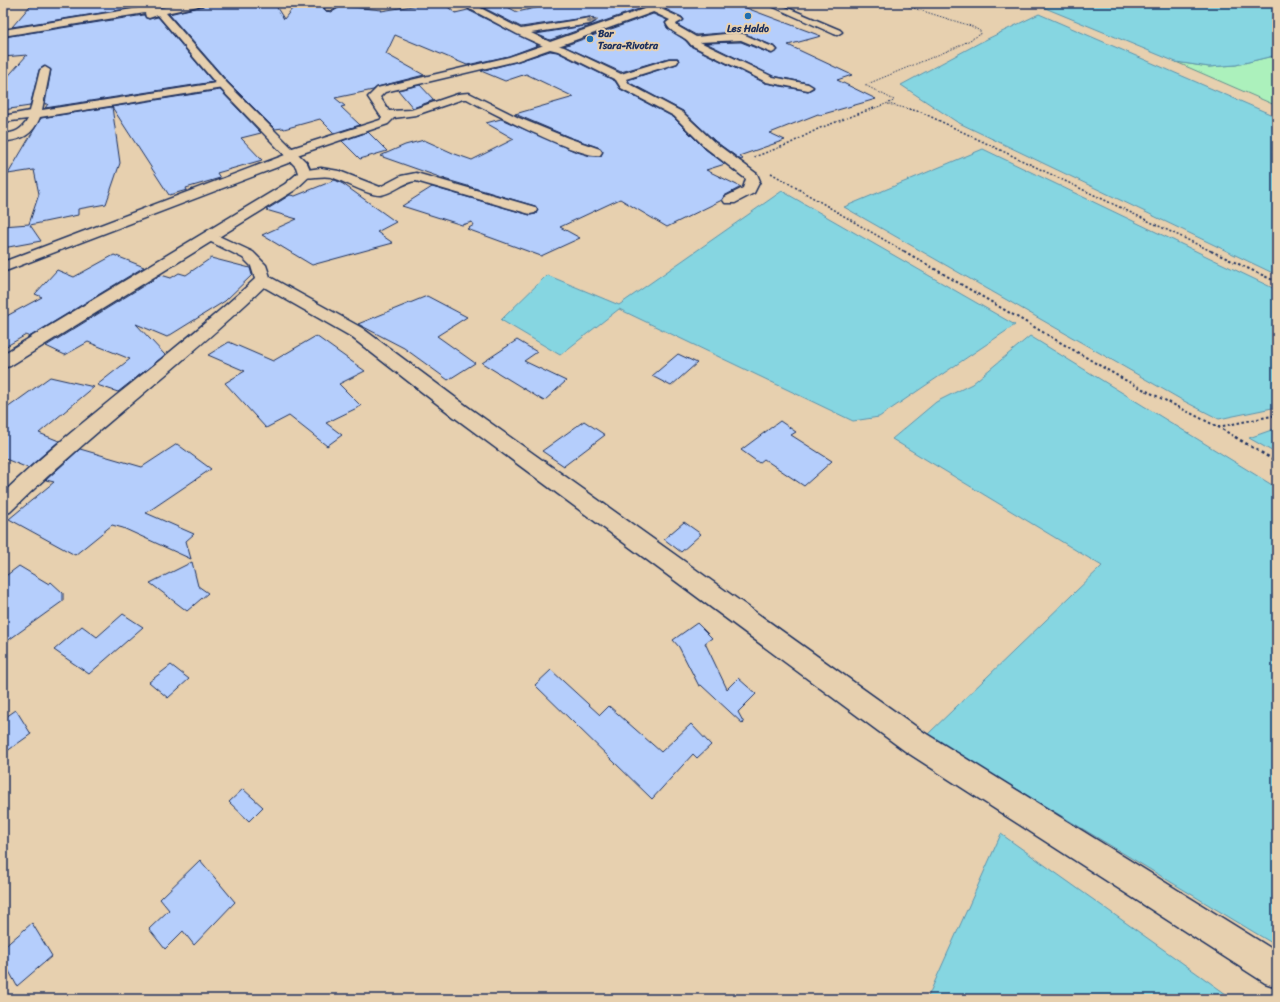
<svg xmlns="http://www.w3.org/2000/svg" width="1280" height="1002" font-family="Sriracha,sans-serif">
<style>
.green{fill:#acf1bc;stroke:#64908d}
.water{fill:#86d6e1;stroke:#5b93ad}
.building{fill:#b5cefc;stroke:#1b2f5e}
.lines{fill:none;stroke-linecap:round;stroke-linejoin:round}
.street-casing{stroke:#1b2f5e;stroke-width:3}
.secondary-casing{stroke:#1b2f5e;stroke-width:3}
.path-far3{stroke:#1b2f5e;stroke-width:1;stroke-dasharray:1.5 1.5;stroke-linecap:butt}
.path-far2{stroke:#1b2f5e;stroke-width:1.5;stroke-dasharray:2 2;stroke-linecap:butt}
.path-far1{stroke:#1b2f5e;stroke-width:2;stroke-dasharray:2.5 2.5;stroke-linecap:butt}
.path{stroke:#1b2f5e;stroke-width:2.5;stroke-dasharray:3 3;stroke-linecap:butt}
.street{fill:#e7d0af;fill-rule:evenodd}
.secondary{fill:#e7d0af;fill-rule:evenodd}
.oneway{fill:#818086}
.poi-dot{fill:#1f6fb2;stroke:#e7d0af;stroke-width:1.5}
.labels{text-anchor:middle;stroke-width:4;stroke-linejoin:round;paint-order:stroke}
.far-poi-label{font-size:10px;font-weight:bold;fill:#1b2f5e;stroke:#e7d0af}
</style>
<rect width="100%" height="100%" fill="#e7d0af"/>
<filter id="ink" filterUnits="userSpaceOnUse"><feTurbulence type="fractalNoise" baseFrequency=".025" numOctaves="2"/><feDisplacementMap in="SourceGraphic" scale="8" xChannelSelector="R" yChannelSelector="G"/><feConvolveMatrix kernelMatrix="1 2 1 2 8 2 1 2 1" color-interpolation-filters="sRGB"/></filter>
<g filter="url(#ink)">
<path class="green" d="M1277,55V106L1176,62L1209,67L1236,65Z"/>
<path class="water" d="M1033,3H1277V55L1236,65L1209,67L1176,62Z
M1039,14L1277,117V275L957,122L901,85L981,42Z
M983,149L1277,290V407L1219,419L1182,400L844,207Z
M782,191L1015,325L879,417L853,421L619,309L560,355L501,320L547,275L619,305Z
M1030,336L1277,488V946L927,735L1102,566L892,439L936,402L972,384Z
M1277,428V454L1249,438Z
M1001,834L1233,999H927Z"/>
<path class="building" d="M59,3H178L160,6H145L12,27L30,6Z
M206,3H274L284,19L296,4L327,5L324,8L325,11L332,12L342,6L382,10L381,11L431,3H443L455,13L468,10L538,45L509,56L467,65L395,35L386,54L424,75L377,87L373,90L335,98L345,106L341,107L360,125L334,133L320,119L284,129L283,128L275,129L228,82L169,14L203,6Z
M500,3L517,12L559,3H656L550,40L536,34L590,25L596,20L590,17L521,27L484,8Z
M676,3H733L821,36L788,45L852,75L837,80L876,99L820,115L818,114L770,133L785,140L739,156L743,159L741,160L715,141L683,111L630,83L628,80L677,64L679,62L678,58H669L621,72L564,46L653,14L667,20L665,23L667,28L685,40L690,46L765,83L808,91L814,88L808,83L773,76L706,43L741,42L771,54L778,50L776,47L743,33L735,32L696,35L678,25L684,20L682,17L665,9L674,6Z
M144,15L146,18L149,19L158,17L213,82L45,108L48,104H45L51,70L44,66L39,70L30,106L3,110V82L27,55L3,57L4,37Z
M550,51L557,52L615,81L620,89L673,117L705,149L725,164L706,170L741,187L724,196L722,200L667,227L620,199L560,227L580,238L541,256L467,229L474,225L472,222L462,225L402,206L432,187L530,215L536,214L538,209L535,206L444,179H445L380,156L405,145L424,140L455,154L472,160L514,139L486,123L501,119L574,151L590,156H601L603,151L600,148L569,137L515,114L574,97L526,74L505,81L481,71L516,62Z
M420,85L434,100L413,108L398,90Z
M220,90L261,133L241,138L262,160L217,173L220,178L186,188L187,190L169,195L112,107L120,163L106,204L78,209V215L30,225L41,241L3,248V226L29,224L39,194L34,170L8,174L41,118Z
M368,132L387,151L360,159L342,141Z
M335,180L343,184L396,222L377,232L393,243L312,265L262,235L297,219L266,210L290,195L295,196Z
M114,255L144,267L29,337L26,335L3,348V318L42,297L35,294L57,270L74,277Z
M211,258L250,268L252,275L225,301L167,337L136,324L165,355L118,392L97,385L130,359L88,342L65,355L46,346L161,275L171,278L179,273L186,275Z
M427,296L467,317L437,336L475,363L448,380L404,348L358,324Z
M316,336L365,371L339,384L361,406L326,423L342,435L327,446L289,416L266,428L225,383L245,371L208,355L229,342L273,361Z
M517,340L537,352L524,361L566,381L544,401L482,363Z
M678,354L697,363L671,386L652,376Z
M50,377L94,387L39,433L59,441L28,468L3,458V411Z
M584,421L605,435L564,466L542,451Z
M780,421L796,432L791,435L832,461L804,486L764,459L759,463L741,450Z
M177,444L211,469L146,513L194,534L186,541L191,559L123,528L112,525L75,555L9,519L54,482L46,480L80,449L142,467Z
M684,522L701,534L681,552L664,539Z
M192,562L198,586L208,593L187,611L150,583Z
M19,566L49,584L51,582L63,593V601L3,644V578Z
M123,614L143,627L89,674L54,650L82,626L97,637Z
M697,623L712,638L705,643L727,689L738,678L756,694L738,712L744,723L743,724L701,685L699,686L679,647L673,640Z
M171,665L189,679L168,698L149,682Z
M551,670L600,715L609,706L661,752L691,724L711,745L697,758L693,754L652,799L535,685Z
M16,710L31,734L3,754V719Z
M243,789L263,807L249,821L229,802Z
M200,860L235,902L194,945L183,931L165,949L149,929L169,910L160,899Z
M32,923L52,956L17,986L3,960V948Z"/>
<g class="lines">
<defs>
<path id="street" d="M333,3H344L332,10H326L325,8Z
M477,3H493L492,5L471,10L467,7L468,5Z
M765,3H776L840,30L842,32L837,35L834,34Z
M654,6L681,18L683,20L676,24L677,26L696,37L735,33L743,34L775,48L777,50L772,53L741,40L700,42L773,77L808,84L813,87L808,90L766,82L691,45C686,35 671,35 666,23L670,20L651,11L650,9L651,7Z
M550,43L564,47L621,74L669,59H677L678,61L677,63L626,79L629,84L682,112L714,142L757,174L760,181L754,193L735,203H725L723,200L725,197L743,188L746,179L706,148L674,116L621,88L616,80L558,51L550,49L516,61L385,92L380,97L389,111L411,110L458,94L469,93L519,118L568,138L600,149L602,152L600,155C581,159 488,111 467,99H463L416,115L394,118L388,124L297,155L298,157L296,160L3,272V262L285,155L284,153L286,150L380,120L382,118L368,97L377,88L509,57Z
M45,67L50,70L42,110L223,82L228,85L223,88L40,117C32,136 23,139 3,142V134C15,133 22,130 28,119L3,122V116L30,111L40,70Z
M321,168L339,171L380,187L401,176L416,173L535,207L537,210L535,213L530,214L416,181C403,182 394,193 381,195C369,196 344,181 331,177C321,175 311,179 300,177L299,174L300,171Z
M210,232L253,252L266,265L270,277L362,328L468,407L925,733L1277,952V987L1265,983L905,751L454,417L350,336L264,287C183,365 91,432 10,512L3,514V493C83,417 174,354 255,279L251,266L243,258L205,239L203,236L205,233Z"/>
<path id="secondary" d="M186,3H205L203,5L166,13L227,83L307,163L312,174L295,190L10,366L3,368V354L285,184L298,173L296,167L219,87L158,15L149,18L146,17L145,13L3,36V30L145,7L160,8Z
M459,3H471L521,29L590,18L595,21L590,24L531,33L550,42L661,3H675L673,5L550,49L517,34Z"/>
</defs>
<use href="#street" class="street-casing"/>
<use href="#secondary" class="secondary-casing"/>
<path class="path-far3" d="M894,100L865,85L957,47L981,34L980,31L971,26L897,3
M888,104L909,109
M872,109L894,101"/>
<path class="path-far2" d="M905,108L921,112L1213,252
M754,157L789,144L820,128L874,108
M771,173L905,252"/>
<path class="path-far1" d="M904,251L1123,379L1218,427L1237,438
M1211,251L1277,282
M1218,427L1277,415"/>
<path class="path" d="M1235,437L1277,462"/>
<use href="#street" class="street"/>
<use href="#secondary" class="secondary"/>
</g>
<defs><path id="oneway-solid" d="M-6-.8H1V-3.2L6.5 0L1 3.2V.8H-6Z"/></defs>
<use class="oneway" href="#oneway-solid" transform="translate(592 21) rotate(171)"/>
</g>
<g class="poi-dot">
<circle cx="748" cy="16" r="4"/>
<circle cx="590" cy="39" r="4"/>
</g>
<g class="labels">
<g class="far-poi-label">
<text x="748" y="32">Les Haldo</text>
<text x="598" y="37" text-anchor="start">Bar<tspan x="598" dy="12">Tsara-Rivotra</tspan></text>
</g>
</g>
<rect width="1280" height="1002" fill="none" stroke="#e7d0af" stroke-width="16"/>
<rect x="8" y="8" width="1264" height="986" fill="none" stroke="#1b2f5e" stroke-width="1.5" filter="url(#ink)"/>
</svg>
